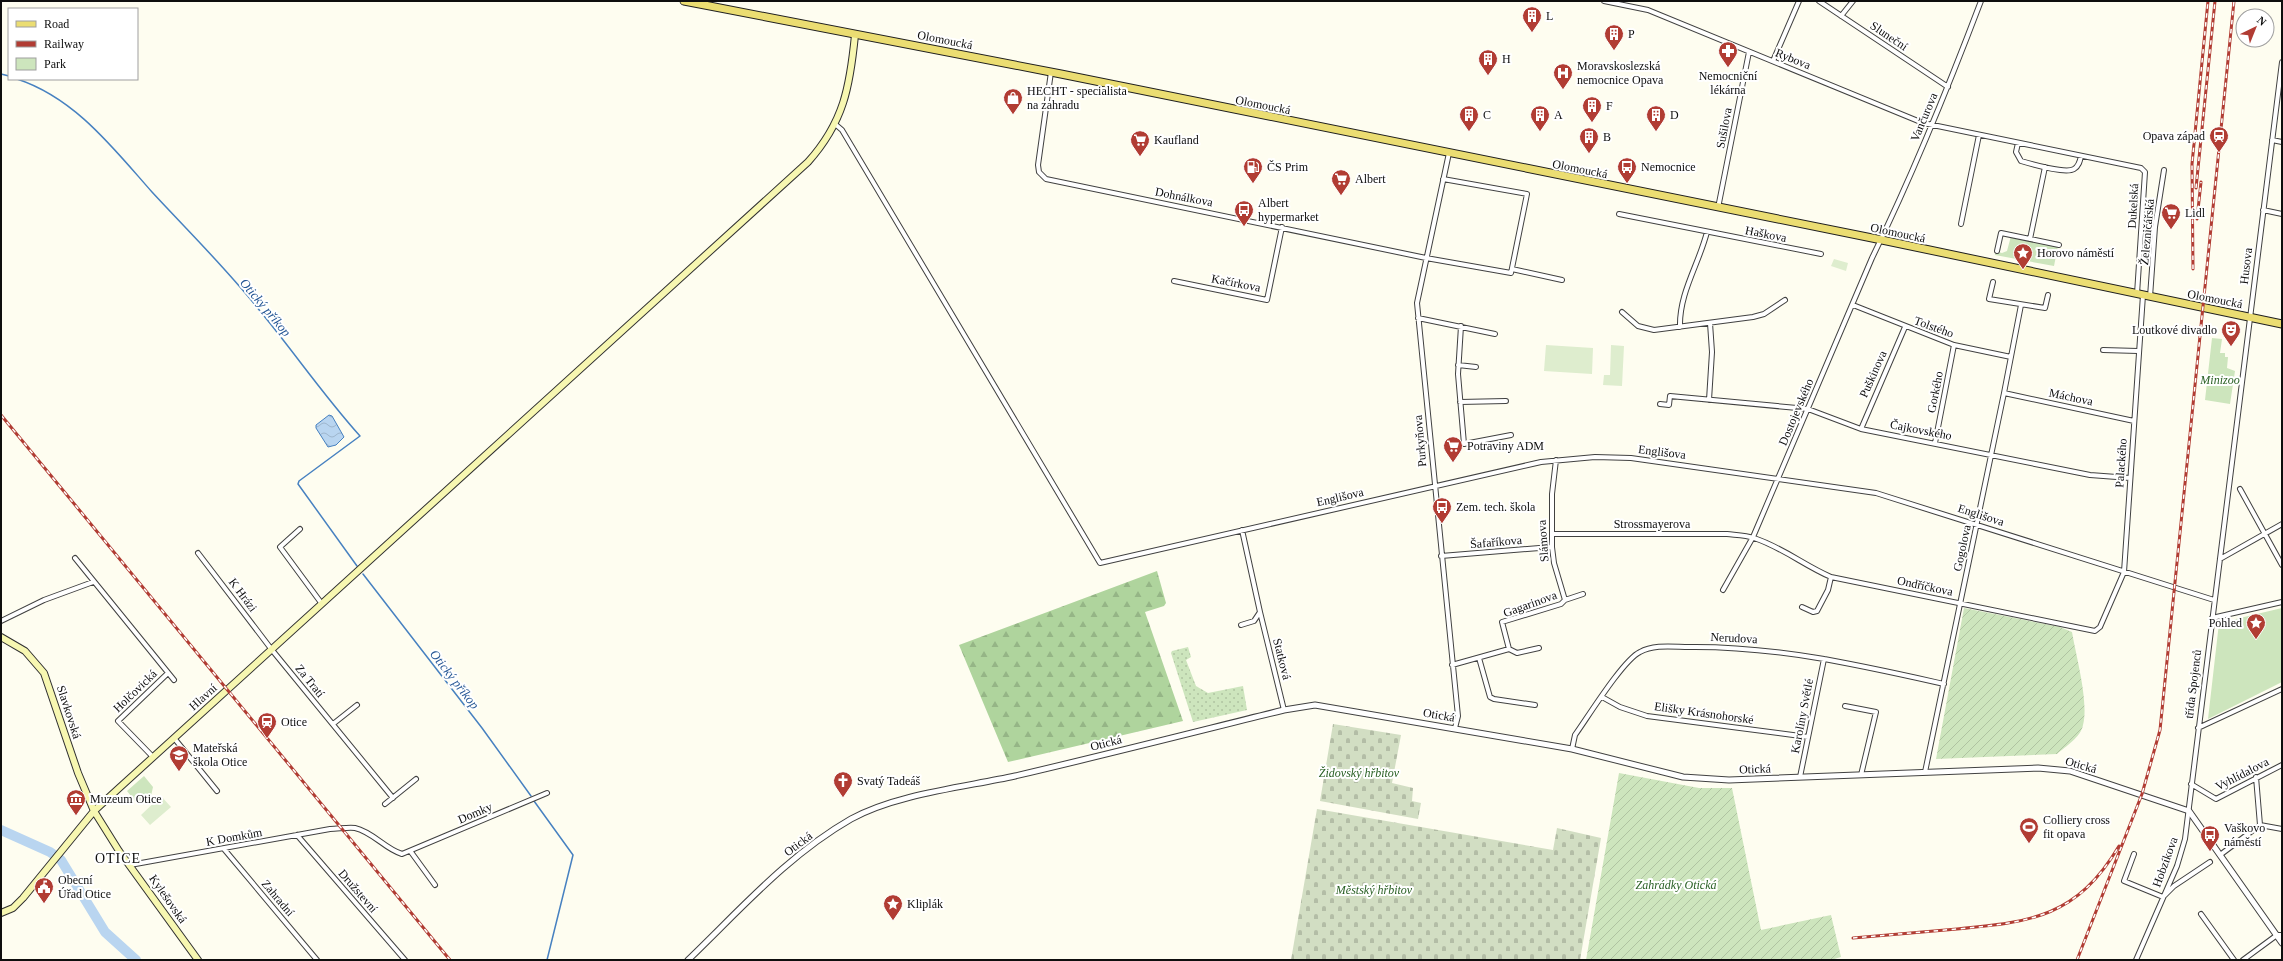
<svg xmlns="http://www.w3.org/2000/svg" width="2283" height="961" font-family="'Times New Roman',serif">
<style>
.grass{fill:url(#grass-dots)}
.forest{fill:url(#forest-firs)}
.cemetery{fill:url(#cemetery-stones)}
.park{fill:#cde5bd}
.garden{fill:url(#garden-furrows)}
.pitch{fill:#deedce}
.water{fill:url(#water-waves);stroke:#4781c0}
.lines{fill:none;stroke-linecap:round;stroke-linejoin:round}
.stream{stroke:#4781c0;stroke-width:1.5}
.river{stroke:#b9d5f0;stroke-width:10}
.minor-casing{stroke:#414141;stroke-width:6}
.tertiary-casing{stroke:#414141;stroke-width:7}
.secondary-casing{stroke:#303030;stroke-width:8}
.primary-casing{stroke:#1f1f1f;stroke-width:9}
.minor{stroke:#fff;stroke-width:4}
.tertiary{stroke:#fff;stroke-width:5}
.secondary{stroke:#f7f7b1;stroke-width:6}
.primary{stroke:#ebdd72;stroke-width:7}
.rail-casing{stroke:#b13c33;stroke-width:3}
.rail{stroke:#fff;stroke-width:1.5;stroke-dasharray:4.5;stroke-linecap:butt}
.labels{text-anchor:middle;stroke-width:4;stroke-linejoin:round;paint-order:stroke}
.poi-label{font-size:12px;fill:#0e0e0e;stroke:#fff;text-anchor:start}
.street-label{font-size:12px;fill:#0e0e0e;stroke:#fff}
.park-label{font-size:12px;font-style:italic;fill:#296024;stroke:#fff}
.water-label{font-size:13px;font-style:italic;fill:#235594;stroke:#fff}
.quarter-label{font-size:14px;letter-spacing:1px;fill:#0e0e0e;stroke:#fff}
</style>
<defs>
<pattern id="grass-dots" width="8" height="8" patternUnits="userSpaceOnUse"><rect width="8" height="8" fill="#cde5bd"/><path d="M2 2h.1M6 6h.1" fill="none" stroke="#afc3a1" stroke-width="1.8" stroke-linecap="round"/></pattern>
<pattern id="forest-firs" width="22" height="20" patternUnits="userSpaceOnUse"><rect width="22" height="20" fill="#afd49d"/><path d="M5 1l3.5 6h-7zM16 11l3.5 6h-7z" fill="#95b586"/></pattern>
<pattern id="cemetery-stones" width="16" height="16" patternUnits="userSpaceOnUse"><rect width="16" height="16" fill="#d2dec3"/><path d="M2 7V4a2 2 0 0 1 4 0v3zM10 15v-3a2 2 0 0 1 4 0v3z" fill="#b3bda6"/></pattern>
<pattern id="garden-furrows" width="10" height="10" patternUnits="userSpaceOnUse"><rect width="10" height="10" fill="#cde5bd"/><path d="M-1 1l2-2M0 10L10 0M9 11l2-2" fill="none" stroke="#afc3a1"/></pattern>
<pattern id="water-waves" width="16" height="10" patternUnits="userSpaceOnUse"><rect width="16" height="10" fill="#b9d5f0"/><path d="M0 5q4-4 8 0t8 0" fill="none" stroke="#9eb6cd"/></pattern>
</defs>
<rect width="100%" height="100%" fill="#fefdf0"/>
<path class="grass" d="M1188,647L1191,657L1186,660L1196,686L1208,693L1243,686L1247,710L1193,722L1171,653L1172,651Z"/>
<path class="forest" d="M1157,571L1166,603L1164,606L1145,612L1183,721L1008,762L959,645Z"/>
<path class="cemetery" d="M1333,724L1401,735L1392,783L1413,788L1412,801L1421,803L1418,819L1320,801Z
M1317,809L1553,850L1557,828L1601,838L1580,960H1291Z"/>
<path class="park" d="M2011,236L2058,246L2054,266L1995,255V251L2002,253L2007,251Z
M2212,338L2222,339L2220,353H2225V357H2228L2227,368L2235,371L2230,404L2205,400Z
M2282,608V682L2208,719L2219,623Z
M144,776L153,787L151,796L144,802L135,801L127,791Z"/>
<path class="garden" d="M1964,608L2060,627L2072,632C2076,656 2089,702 2083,725C2081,737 2066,746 2057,754L1936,759Z
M1619,773L1699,788H1732L1761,930L1831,915L1841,957L1831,960H1586Z"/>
<path class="pitch" d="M1834,259L1848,263L1846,271L1831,266Z
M1546,345L1593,348L1592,374L1544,371Z
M1611,345L1624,346L1622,386L1603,385L1604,375H1610Z
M161,796L171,807L150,825L141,815Z"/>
<path class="water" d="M329,415L332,416L344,437L336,445L328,447L316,428V425Z"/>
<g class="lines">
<path class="stream" d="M1,74L9,76
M17,79C75,98 113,148 152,192C188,231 227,269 260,311C294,352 324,396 360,436L299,481L298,484L357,566
M363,574L482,728L531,796
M534,801L573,855L547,960"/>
<path class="river" d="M1,830L50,852L61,860L105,932L136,960"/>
<defs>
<path id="minor" d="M1604,1L1648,10L1923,123L2141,168L2145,172L2137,294
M1819,1L1948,87
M1841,16L1853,1
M1773,61L1799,1
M1051,72L1038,165L1039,172L1046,179L1426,258L1511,273L1527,194L1443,179
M835,124L842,130L1100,563L1541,462L1595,457L1631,458L1876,493L2214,600
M2272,140L2282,142
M2018,143L2016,152L2021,161C2031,164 2066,174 2074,169C2079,166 2080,161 2081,156
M1449,153L1417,303L1458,716L1455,728
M1718,208L1749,52
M2263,210L2282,214
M1619,214L1821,254
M1961,224L1979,135
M2030,239L2045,167
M1997,251L2001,233L2059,245
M1512,269L1562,280
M1174,281L1267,300L1282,227
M1993,282L1989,299L2045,308L2048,295
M2150,297L2155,227L2164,170
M1853,305L1954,345L2011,357
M1622,312L1638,326L1654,330L1753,317L1764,314L1785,300
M1418,318L1495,334
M1461,326L1458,374L1464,444L1511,435
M1680,327C1679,293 1699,264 1707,232
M2103,350L2138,351
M1458,365L1476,367
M2004,393L2134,421
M1709,400L1712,352L1710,323
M1460,402L1506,401
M1660,404L1669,405L1670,396L1808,409L1861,429L2090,475L2130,478
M1861,429L1905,327
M1935,443L1954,345
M1556,460L1552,494V547L1554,563L1565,600L1583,594
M2240,489L2282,565
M300,529L280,547L322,604
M1552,534H1727C1736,535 1746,535 1754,538C1782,547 1805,566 1831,577L2095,631L2100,627L2124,572L2143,295
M198,553L272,650L393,798
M1441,556L1552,547
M75,558L174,680
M2220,559L2282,524
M1723,590L1753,537L1872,258C1913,174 1948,88 1981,1
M1802,607L1813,612L1817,611L1828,590L1831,577
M1260,612L1284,710
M2212,618L2282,602
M1,621L44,600L93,582
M1241,625L1254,621L1260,612L1242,530
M1509,649L1517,653L1539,648
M1479,658L1490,697L1494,699L1535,705
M1452,665L1509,649L1502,622L1561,604L1565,600
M1602,697L1620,707L1647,716L1808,737
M1845,706L1876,712L1861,775
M333,724L357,705
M2198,728L2282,689
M174,738L217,791
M1572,749L1575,735C1588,717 1623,660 1640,652C1654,644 1674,647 1689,647C1776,646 1859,665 1944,684
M153,757L118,721L168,673
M1925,772L2004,393L2021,305
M1800,777L1824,659
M2191,784L2216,799L2282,765
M385,804L416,779
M2260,825L2282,829
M297,835L405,960
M224,849L317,960
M411,852L435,885
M2134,854L2124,881L2163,897L2174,886L2210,862
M2220,855L2260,825L2256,777
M130,865L330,829C338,829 348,827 355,828C373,832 385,849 402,854L547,793
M2201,914L2234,960
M2136,960L2177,866L2185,839L2282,62
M2243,960L2277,935H2282"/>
<path id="tertiary" d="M688,960C740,910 788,855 851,819C896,794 965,787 1015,776C1105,755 1195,732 1284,710L1315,705L1572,749L1683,777L1729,780L2038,768L2070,771L2189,811L2282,943"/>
<path id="secondary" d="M1,637L25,651L44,673L78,773L94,811L119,851L198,960
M1,913L13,908L23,898L94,811L118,789L808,162C844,122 850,86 855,35"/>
<path id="primary" d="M684,1L1061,74L1882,240L2282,324"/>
</defs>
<use href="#minor" class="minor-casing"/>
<use href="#tertiary" class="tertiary-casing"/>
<use href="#secondary" class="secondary-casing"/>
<use href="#primary" class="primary-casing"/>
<use href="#minor" class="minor"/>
<use href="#tertiary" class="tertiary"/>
<use href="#secondary" class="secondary"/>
<use href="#primary" class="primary"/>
<defs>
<path id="rail" d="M2196,188L2215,1
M2197,219L2201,182
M2193,269L2192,164L2208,1
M1,415L450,960
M1853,938C1888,935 1922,932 1957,929C2032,922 2077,917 2119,846
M2077,960L2142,794L2160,730L2234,1"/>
</defs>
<use href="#rail" class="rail-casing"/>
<use href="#rail" class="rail"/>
</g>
<defs>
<symbol id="building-pin" viewBox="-11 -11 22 30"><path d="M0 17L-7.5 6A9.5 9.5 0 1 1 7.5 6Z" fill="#b13c33" stroke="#fff"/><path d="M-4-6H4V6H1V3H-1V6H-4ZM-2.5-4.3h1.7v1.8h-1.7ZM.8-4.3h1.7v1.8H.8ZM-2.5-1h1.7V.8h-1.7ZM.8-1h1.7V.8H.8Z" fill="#fff"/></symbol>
<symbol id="pharmacy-pin" viewBox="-11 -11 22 30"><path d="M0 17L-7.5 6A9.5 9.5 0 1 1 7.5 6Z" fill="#b13c33" stroke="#fff"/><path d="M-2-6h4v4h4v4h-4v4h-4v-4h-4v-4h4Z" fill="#fff"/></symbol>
<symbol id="hospital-pin" viewBox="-11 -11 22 30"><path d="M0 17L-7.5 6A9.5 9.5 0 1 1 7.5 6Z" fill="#b13c33" stroke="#fff"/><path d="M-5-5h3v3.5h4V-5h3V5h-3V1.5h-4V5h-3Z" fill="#fff"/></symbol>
<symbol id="shop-pin" viewBox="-11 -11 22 30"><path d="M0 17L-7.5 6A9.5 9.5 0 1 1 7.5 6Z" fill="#b13c33" stroke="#fff"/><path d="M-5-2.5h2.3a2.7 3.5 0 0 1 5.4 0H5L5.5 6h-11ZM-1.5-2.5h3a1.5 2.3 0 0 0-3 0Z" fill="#fff"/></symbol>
<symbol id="station-pin" viewBox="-11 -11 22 30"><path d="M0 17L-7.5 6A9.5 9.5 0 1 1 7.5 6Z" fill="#b13c33" stroke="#fff"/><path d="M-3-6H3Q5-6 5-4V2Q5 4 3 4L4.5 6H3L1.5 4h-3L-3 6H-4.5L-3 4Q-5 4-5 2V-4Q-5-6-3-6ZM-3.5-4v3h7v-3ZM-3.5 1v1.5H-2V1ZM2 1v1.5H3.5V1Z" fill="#fff"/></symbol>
<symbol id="supermarket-pin" viewBox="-11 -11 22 30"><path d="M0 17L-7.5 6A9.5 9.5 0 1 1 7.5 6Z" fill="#b13c33" stroke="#fff"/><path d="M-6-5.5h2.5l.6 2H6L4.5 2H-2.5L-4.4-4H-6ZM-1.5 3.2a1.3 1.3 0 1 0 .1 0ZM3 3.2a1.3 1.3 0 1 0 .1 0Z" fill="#fff"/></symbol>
<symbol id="fuel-pin" viewBox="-11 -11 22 30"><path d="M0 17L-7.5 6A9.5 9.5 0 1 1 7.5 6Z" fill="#b13c33" stroke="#fff"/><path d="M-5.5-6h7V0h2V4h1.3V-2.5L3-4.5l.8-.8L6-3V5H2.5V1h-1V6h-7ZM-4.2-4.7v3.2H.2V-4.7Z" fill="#fff"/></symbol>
<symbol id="bus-pin" viewBox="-11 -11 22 30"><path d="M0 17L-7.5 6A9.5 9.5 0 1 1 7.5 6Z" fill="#b13c33" stroke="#fff"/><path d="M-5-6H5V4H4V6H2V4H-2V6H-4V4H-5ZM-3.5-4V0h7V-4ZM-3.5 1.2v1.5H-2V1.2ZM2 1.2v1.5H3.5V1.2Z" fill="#fff"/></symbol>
<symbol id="sight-pin" viewBox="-11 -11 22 30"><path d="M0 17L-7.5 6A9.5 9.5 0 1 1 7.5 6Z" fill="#b13c33" stroke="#fff"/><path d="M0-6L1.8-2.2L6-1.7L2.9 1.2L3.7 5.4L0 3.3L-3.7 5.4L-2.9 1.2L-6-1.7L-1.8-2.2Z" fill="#fff"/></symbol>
<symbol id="theatre-pin" viewBox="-11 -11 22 30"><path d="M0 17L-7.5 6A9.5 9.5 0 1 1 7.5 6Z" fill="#b13c33" stroke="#fff"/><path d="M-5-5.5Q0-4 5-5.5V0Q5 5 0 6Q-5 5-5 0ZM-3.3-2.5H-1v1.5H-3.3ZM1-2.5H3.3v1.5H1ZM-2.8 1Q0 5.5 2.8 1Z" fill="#fff"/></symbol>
<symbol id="school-pin" viewBox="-11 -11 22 30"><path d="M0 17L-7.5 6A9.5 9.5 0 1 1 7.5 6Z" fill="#b13c33" stroke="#fff"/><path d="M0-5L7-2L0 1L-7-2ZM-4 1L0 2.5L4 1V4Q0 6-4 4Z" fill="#fff"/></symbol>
<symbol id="church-pin" viewBox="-11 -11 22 30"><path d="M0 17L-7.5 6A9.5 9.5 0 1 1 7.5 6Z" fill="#b13c33" stroke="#fff"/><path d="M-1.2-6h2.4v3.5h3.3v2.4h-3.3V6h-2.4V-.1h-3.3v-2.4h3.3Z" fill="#fff"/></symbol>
<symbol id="museum-pin" viewBox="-11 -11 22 30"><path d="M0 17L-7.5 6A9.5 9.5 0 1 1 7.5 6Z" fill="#b13c33" stroke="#fff"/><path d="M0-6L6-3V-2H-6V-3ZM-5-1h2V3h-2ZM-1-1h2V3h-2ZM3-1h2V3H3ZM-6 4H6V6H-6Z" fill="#fff"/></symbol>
<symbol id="stadium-pin" viewBox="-11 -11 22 30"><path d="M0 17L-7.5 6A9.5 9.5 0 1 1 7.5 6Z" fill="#b13c33" stroke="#fff"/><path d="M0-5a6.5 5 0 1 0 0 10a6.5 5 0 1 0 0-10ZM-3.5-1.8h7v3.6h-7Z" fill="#fff"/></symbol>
<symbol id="civic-pin" viewBox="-11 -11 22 30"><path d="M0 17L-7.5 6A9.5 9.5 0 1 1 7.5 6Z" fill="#b13c33" stroke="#fff"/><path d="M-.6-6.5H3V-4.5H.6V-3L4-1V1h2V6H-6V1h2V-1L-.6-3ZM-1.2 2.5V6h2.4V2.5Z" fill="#fff"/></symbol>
</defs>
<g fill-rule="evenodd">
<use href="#building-pin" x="1521" y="5" width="22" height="30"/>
<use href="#building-pin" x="1603" y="23" width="22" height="30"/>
<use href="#pharmacy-pin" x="1717" y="40" width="22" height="30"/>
<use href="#building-pin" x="1477" y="48" width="22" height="30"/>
<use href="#hospital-pin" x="1552" y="62" width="22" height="30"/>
<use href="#shop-pin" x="1002" y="87" width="22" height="30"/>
<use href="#building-pin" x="1581" y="95" width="22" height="30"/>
<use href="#building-pin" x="1458" y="104" width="22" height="30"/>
<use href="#building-pin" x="1529" y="104" width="22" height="30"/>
<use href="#building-pin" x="1645" y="104" width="22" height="30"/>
<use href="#station-pin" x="2208" y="125" width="22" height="30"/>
<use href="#building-pin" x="1578" y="126" width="22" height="30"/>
<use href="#supermarket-pin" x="1129" y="129" width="22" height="30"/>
<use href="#fuel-pin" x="1242" y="156" width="22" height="30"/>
<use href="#bus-pin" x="1616" y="156" width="22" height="30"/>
<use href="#supermarket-pin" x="1330" y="168" width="22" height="30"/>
<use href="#bus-pin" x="1233" y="199" width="22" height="30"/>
<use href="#supermarket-pin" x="2160" y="202" width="22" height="30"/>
<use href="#sight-pin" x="2012" y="242" width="22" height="30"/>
<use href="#theatre-pin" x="2220" y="319" width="22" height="30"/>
<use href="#supermarket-pin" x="1442" y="435" width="22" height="30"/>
<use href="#bus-pin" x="1431" y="496" width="22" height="30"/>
<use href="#sight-pin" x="2245" y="612" width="22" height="30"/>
<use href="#station-pin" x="256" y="711" width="22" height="30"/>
<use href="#school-pin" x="168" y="744" width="22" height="30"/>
<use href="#church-pin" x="832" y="770" width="22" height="30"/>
<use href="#museum-pin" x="65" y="788" width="22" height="30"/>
<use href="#stadium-pin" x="2018" y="816" width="22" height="30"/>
<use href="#bus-pin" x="2199" y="824" width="22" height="30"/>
<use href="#civic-pin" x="33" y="876" width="22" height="30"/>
<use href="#sight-pin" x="882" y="893" width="22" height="30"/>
</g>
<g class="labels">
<g class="poi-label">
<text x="1546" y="20">L</text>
<text x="1628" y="38">P</text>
<text x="1502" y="63">H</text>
<text x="1577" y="70">Moravskoslezská<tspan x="1577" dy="14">nemocnice Opava</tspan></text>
<text x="1728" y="80" text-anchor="middle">Nemocniční<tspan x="1728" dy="14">lékárna</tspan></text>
<text x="1027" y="95">HECHT - specialista<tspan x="1027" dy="14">na zahradu</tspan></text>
<text x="1606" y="110">F</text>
<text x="1483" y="119">C</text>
<text x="1554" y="119">A</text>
<text x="1670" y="119">D</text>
<text x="2205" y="140" text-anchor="end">Opava západ</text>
<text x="1603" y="141">B</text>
<text x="1154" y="144">Kaufland</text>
<text x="1267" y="171">ČS Prim</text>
<text x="1641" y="171">Nemocnice</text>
<text x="1355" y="183">Albert</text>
<text x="1258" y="207">Albert<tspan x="1258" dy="14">hypermarket</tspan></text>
<text x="2185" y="217">Lidl</text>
<text x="2037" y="257">Horovo náměstí</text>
<text x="2217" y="334" text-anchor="end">Loutkové divadlo</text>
<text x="1467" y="450">Potraviny ADM</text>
<text x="1456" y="511">Zem. tech. škola</text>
<text x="2242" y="627" text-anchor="end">Pohled</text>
<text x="281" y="726">Otice</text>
<text x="193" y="752">Mateřská<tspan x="193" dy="14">škola Otice</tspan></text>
<text x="857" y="785">Svatý Tadeáš</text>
<text x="90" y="803">Muzeum Otice</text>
<text x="2043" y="824">Colliery cross<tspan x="2043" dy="14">fit opava</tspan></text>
<text x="2224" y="832">Vaškovo<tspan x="2224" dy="14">náměstí</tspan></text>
<text x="58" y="884">Obecní<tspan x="58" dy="14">Úřad Otice</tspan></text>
<text x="907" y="908">Kliplák</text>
</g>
<g class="street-label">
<text transform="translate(1889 36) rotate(34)" y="4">Sluneční</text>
<text transform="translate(945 40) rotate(11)" y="4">Olomoucká</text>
<text transform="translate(1793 59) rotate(22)" y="4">Rybova</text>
<text transform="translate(1263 105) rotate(11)" y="4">Olomoucká</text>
<text transform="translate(1924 117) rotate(-67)" y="4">Vančurova</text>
<text transform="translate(1724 128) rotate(-79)" y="4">Sušilova</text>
<text transform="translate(1580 169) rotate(11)" y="4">Olomoucká</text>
<text transform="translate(1184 197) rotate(11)" y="4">Dohnálkova</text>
<text transform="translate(2133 206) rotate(-87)" y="4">Dukelská</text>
<text transform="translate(2147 232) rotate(-85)" y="4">Železničářská</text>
<text transform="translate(1898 233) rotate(12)" y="4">Olomoucká</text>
<text transform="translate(1766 234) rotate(11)" y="4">Haškova</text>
<text transform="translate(2246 266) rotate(-83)" y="4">Husova</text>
<text transform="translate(1236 283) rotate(11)" y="4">Kačírkova</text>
<text transform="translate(2215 299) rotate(11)" y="4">Olomoucká</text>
<text transform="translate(1934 327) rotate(20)" y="4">Tolstého</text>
<text transform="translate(1873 374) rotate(-66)" y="4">Puškinova</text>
<text transform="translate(1935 392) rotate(-79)" y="4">Gorkého</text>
<text transform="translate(2071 397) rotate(12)" y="4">Máchova</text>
<text transform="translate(1796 412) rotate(-67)" y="4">Dostojevského</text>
<text transform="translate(1921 430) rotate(11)" y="4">Čajkovského</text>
<text transform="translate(1420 441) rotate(-95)" y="4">Purkyňova</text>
<text transform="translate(1662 452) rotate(7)" y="4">Englišova</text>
<text transform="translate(2121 463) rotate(-86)" y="4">Palackého</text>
<text transform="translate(1340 497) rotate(-13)" y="4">Englišova</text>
<text transform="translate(1981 515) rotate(18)" y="4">Englišova</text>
<text x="1652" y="528">Strossmayerova</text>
<text transform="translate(1543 541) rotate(-94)" y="4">Slámova</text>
<text transform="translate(1496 542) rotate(-5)" y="4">Šafaříkova</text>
<text transform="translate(1962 548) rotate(-78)" y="4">Gogolova</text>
<text transform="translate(1925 586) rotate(12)" y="4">Ondříčkova</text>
<text transform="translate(243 595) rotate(53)" y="4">K Hrázi</text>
<text transform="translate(1530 604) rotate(-20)" y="4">Gagarinova</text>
<text transform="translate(1734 638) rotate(3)" y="4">Nerudova</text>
<text transform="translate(1282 659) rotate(76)" y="4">Statková</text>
<text transform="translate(310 681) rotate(51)" y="4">Za Tratí</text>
<text transform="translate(2193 684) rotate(-83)" y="4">třída Spojenců</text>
<text transform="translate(135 691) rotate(-44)" y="4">Holčovická</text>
<text transform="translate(203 697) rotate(-42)" y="4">Hlavní</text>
<text transform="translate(69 712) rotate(72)" y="4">Slavkovská</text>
<text transform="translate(1704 713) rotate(8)" y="4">Elišky Krásnohorské</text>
<text transform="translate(1439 715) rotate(10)" y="4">Otická</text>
<text transform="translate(1802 716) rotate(-79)" y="4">Karolíny Světlé</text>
<text transform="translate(1106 743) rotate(-14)" y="4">Otická</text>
<text transform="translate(2081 765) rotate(16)" y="4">Otická</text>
<text transform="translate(1755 769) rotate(-2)" y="4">Otická</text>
<text transform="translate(2242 774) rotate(-27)" y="4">Vyhlídalova</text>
<text transform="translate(475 813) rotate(-23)" y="4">Domky</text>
<text transform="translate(234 837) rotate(-10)" y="4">K Domkům</text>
<text transform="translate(798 844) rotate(-37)" y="4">Otická</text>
<text transform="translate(2165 862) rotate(-70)" y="4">Hobzíkova</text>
<text transform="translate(358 891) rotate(49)" y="4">Družstevní</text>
<text transform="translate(278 898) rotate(50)" y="4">Zahradní</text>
<text transform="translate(168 899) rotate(55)" y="4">Kylešovská</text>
</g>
<g class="park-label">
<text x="2220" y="384">Minizoo</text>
<text x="1359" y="777">Židovský hřbitov</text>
<text x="1676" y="889">Zahrádky Otická</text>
<text x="1374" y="894">Městský hřbitov</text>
</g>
<g class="water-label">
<text transform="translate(266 307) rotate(50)" y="5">Otický příkop</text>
<text transform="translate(455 679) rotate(52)" y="5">Otický příkop</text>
</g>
<g class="quarter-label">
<text x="118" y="863">OTICE</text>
</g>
</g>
<rect width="2283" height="961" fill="none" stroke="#0e0e0e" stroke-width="4"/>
<rect x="8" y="8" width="130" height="72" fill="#ffffff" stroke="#9f9f9f"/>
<rect x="16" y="21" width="20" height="6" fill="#ebdd72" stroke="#9f9f9f"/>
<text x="44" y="28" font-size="12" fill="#0e0e0e">Road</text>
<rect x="16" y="41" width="20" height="6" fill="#b13c33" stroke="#9f9f9f"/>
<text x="44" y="48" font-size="12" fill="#0e0e0e">Railway</text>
<rect x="16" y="58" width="20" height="12" fill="#cde5bd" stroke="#9f9f9f"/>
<text x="44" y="68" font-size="12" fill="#0e0e0e">Park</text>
<g transform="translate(2255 28) rotate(43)"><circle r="19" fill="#ffffff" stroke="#9f9f9f"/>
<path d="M0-3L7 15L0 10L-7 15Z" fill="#b13c33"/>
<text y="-6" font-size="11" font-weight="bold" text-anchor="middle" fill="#0e0e0e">N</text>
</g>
</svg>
